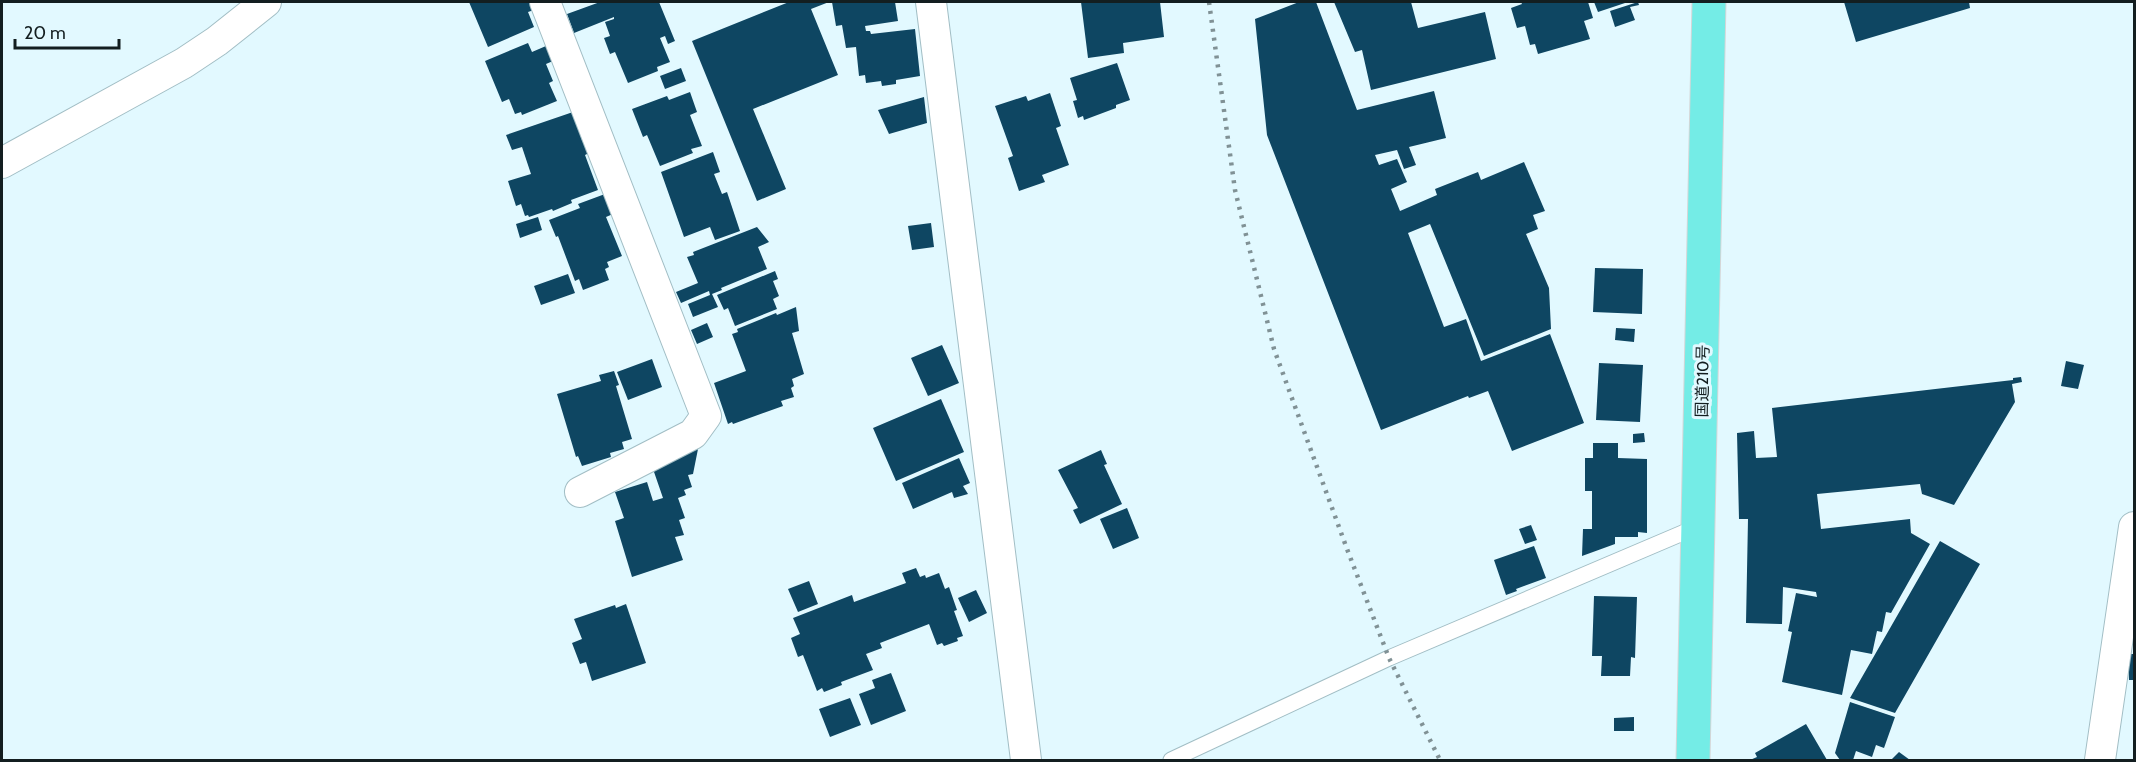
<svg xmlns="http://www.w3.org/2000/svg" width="2136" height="762" font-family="Cabin,'Noto Sans JP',sans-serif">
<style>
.building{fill:#0e4662}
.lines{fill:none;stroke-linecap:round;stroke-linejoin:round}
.service-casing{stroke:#a2bec5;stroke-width:17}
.minor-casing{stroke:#a2bec5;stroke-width:32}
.trunk-casing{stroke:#d5d6d7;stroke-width:35}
.service{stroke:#fff;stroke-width:15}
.minor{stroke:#fff;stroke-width:30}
.trunk{stroke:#74ece6;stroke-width:33}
.rail{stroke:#809195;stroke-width:4.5;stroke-dasharray:3 6;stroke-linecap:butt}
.labels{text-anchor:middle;stroke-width:6;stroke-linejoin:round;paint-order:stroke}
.street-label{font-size:16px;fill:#131e20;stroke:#e2f9ff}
</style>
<rect width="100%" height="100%" fill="#e2f9ff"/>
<path class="building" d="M469,2H530L534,10L528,12L534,27L488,47Z
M600,2H659L675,41L668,44L665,36L660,38L670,62L657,67L658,71L628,83L615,52L610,54L604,38L610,36L605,22L614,19V17L574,33L567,14Z
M789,2H829L811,9L838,75L753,109L786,189L757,201L692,41Z
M832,2H895L898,21L865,26L866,31H870L871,34L915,29L920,76L896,80V84L882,86L881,81L866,83L865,75L859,76L856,47L846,48L842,25L836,26Z
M1081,2H1160L1164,37L1123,43L1124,53L1088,58Z
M1299,2H1316L1357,110L1434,91L1446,138L1409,147L1416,165L1404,169L1397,150L1375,155L1379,165L1397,159L1407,182L1391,189L1400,211L1437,195L1435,189L1478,172L1481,180L1524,162L1545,211L1533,215L1538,229L1526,234L1549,288L1551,329L1484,356L1430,224L1408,233L1444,327L1466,319L1481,361L1550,334L1584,423L1512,451L1488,391L1469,398L1468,396L1381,430L1267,135L1255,19Z
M1334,2H1411L1418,28L1485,12L1496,59L1371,90L1362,50L1355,52Z
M1521,2H1588L1593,18L1584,21L1590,39L1538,54L1535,44L1530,45L1525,26L1517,28L1511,8L1522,4Z
M1594,2H1628L1598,12Z
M1638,2L1639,5L1630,7L1635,20L1615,27L1610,11Z
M1844,2H1969L1970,8L1856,42Z
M528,43L532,52L546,46L553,61L546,64L553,81L549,83L557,101L522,115L521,112L515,114L509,99L502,102L485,61Z
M1117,63L1130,100L1116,105V108L1084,120L1083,116L1078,118L1073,101L1077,100L1070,78Z
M681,68L686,81L665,89L660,76Z
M690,92L697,112L690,115L702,146L691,149L693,153L660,166L647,135L643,137L632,109L667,96L669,100Z
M1050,93L1061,126L1056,128L1069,165L1042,175L1045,182L1019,191L1008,158L1013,156L995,106L1026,96L1028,101Z
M924,97L927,123L889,134L878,110Z
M573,112L582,140L584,139L589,153L585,155L598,190L571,200L572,203L553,211L552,209L529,217L528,215L525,216L521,204L516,206L508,181L531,174L522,147L512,150L506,135Z
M713,152L720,172L714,174L722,194L727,192L740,231L715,240L710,227L684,237L661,172Z
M605,194L613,214L606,217L622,256L607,262L609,267L605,269L609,280L583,290L579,279L575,281L558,236L556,237L549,220L580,208L578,204Z
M538,217L542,230L520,238L516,224Z
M931,223L934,247L912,250L908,226Z
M757,227L769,242L758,247L767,269L721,288L722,290L712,294L718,307L693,317L688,304L710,295L709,291L681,303L676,292L698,283L687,257L694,255L693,252Z
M1595,268L1643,269L1642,314L1593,312Z
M775,271L778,279L773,281L779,296L773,299L777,309L735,326L728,308L724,310L717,295Z
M568,274L575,293L541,305L534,286Z
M796,307L799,331L792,333L804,374L792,379L794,386L791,388L794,397L781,401L783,406L733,424L732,422L728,424L714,383L746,371L732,334L738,332L737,329L776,313L777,315Z
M707,323L713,337L697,344L691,330Z
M1616,328L1635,329L1634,342L1615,340Z
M942,345L959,383L928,396L911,358Z
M652,359L662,387L628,400L617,372Z
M2066,361L2084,365L2078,389L2061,386Z
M1599,363L1643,365L1640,422L1596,420Z
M614,371L619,385L616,386L632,439L622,442L624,449L610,453L611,457L582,466L578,456L576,457L557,394L601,381L599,375Z
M2021,377L2022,382L2012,384L2015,402L1954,505L1922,494L1920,484L1817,494L1821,529L1910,519L1911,533L1930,544L1891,613L1886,612L1882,632L1877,631L1872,654L1851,650L1842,695L1782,682L1792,632L1788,631L1796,593L1817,597L1816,592L1783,587L1782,624L1746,623L1748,519H1739L1737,433L1754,431L1756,458L1777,457L1772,408L2013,380V378Z
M941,399L964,452L896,481L873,428Z
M1644,433L1645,442L1633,443V434Z
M1593,443H1618V458L1647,459V533L1638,532V537H1615V544L1582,556L1583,529H1592V491H1585V458H1593Z
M698,449L693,474L688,475L692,487L684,490L686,495L678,498L685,518L679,520L684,535L675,537L683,560L632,577L615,521L624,518L615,492L647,482L653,501L663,498L653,469L658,465Z
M1101,450L1107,464L1104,465L1122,504L1080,524L1073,510L1078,508L1058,470Z
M959,458L970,483L963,486L968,494L954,498L952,492L913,509L902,483Z
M1127,508L1139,538L1113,549L1100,519Z
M1531,525L1537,540L1525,544L1519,529Z
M1940,541L1980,564L1895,713L1850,698Z
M1534,546L1546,578L1516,589L1517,591L1506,595L1494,560Z
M916,568L920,577L925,575L926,578L939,573L945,589L949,587L957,610L954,611L963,636L957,638L958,641L944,646L942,643L937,645L929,624L880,643L882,648L866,654L873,670L841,682L842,685L824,692L822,688L817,691L803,655L798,657L791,638L800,634L793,618L852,595L854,602L906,583L902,573Z
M809,581L818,604L798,612L788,589Z
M976,590L987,613L969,622L958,598Z
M1594,596L1637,597L1635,658L1631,657L1630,676H1601L1602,656H1592Z
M626,604L646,663L592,681L586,662L580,664L572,643L582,639L574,619L615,605L616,608Z
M2128,654H2134V680H2129Z
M891,673L906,711L871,725L859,694L875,688L872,680Z
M850,698L861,725L830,737L819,709Z
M1850,702L1895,717L1884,748L1876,745L1872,757L1856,751L1853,760H1840L1835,753Z
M1634,717V731H1614V718Z
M1806,724L1827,760H1750L1757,757L1755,753Z
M1899,752L1910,760H1891Z"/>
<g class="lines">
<defs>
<path id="service" d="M1171,760L1389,658L1699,526"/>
<path id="minor" d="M545,2L706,416L693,434L580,492
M931,2L1026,760
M2,163L184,63L217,41L266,2
M2100,760L2134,527"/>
<path id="trunk" d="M1693,760L1709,2"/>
</defs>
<use href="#service" class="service-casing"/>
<use href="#minor" class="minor-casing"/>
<use href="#trunk" class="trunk-casing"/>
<use href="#service" class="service"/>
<use href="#minor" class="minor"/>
<use href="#trunk" class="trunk"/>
<path class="rail" d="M1209,2L1235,190L1274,349L1347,549L1389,658L1440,760"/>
</g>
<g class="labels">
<g class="street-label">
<text transform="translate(1702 381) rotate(-89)" y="6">国道210号</text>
</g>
</g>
<rect width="2136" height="762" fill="none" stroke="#131e20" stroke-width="6"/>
<path d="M15 39v9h104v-9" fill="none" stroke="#131e20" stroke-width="3"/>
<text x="24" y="39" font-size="18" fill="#131e20" stroke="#e2f9ff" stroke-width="4.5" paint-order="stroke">20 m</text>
</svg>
